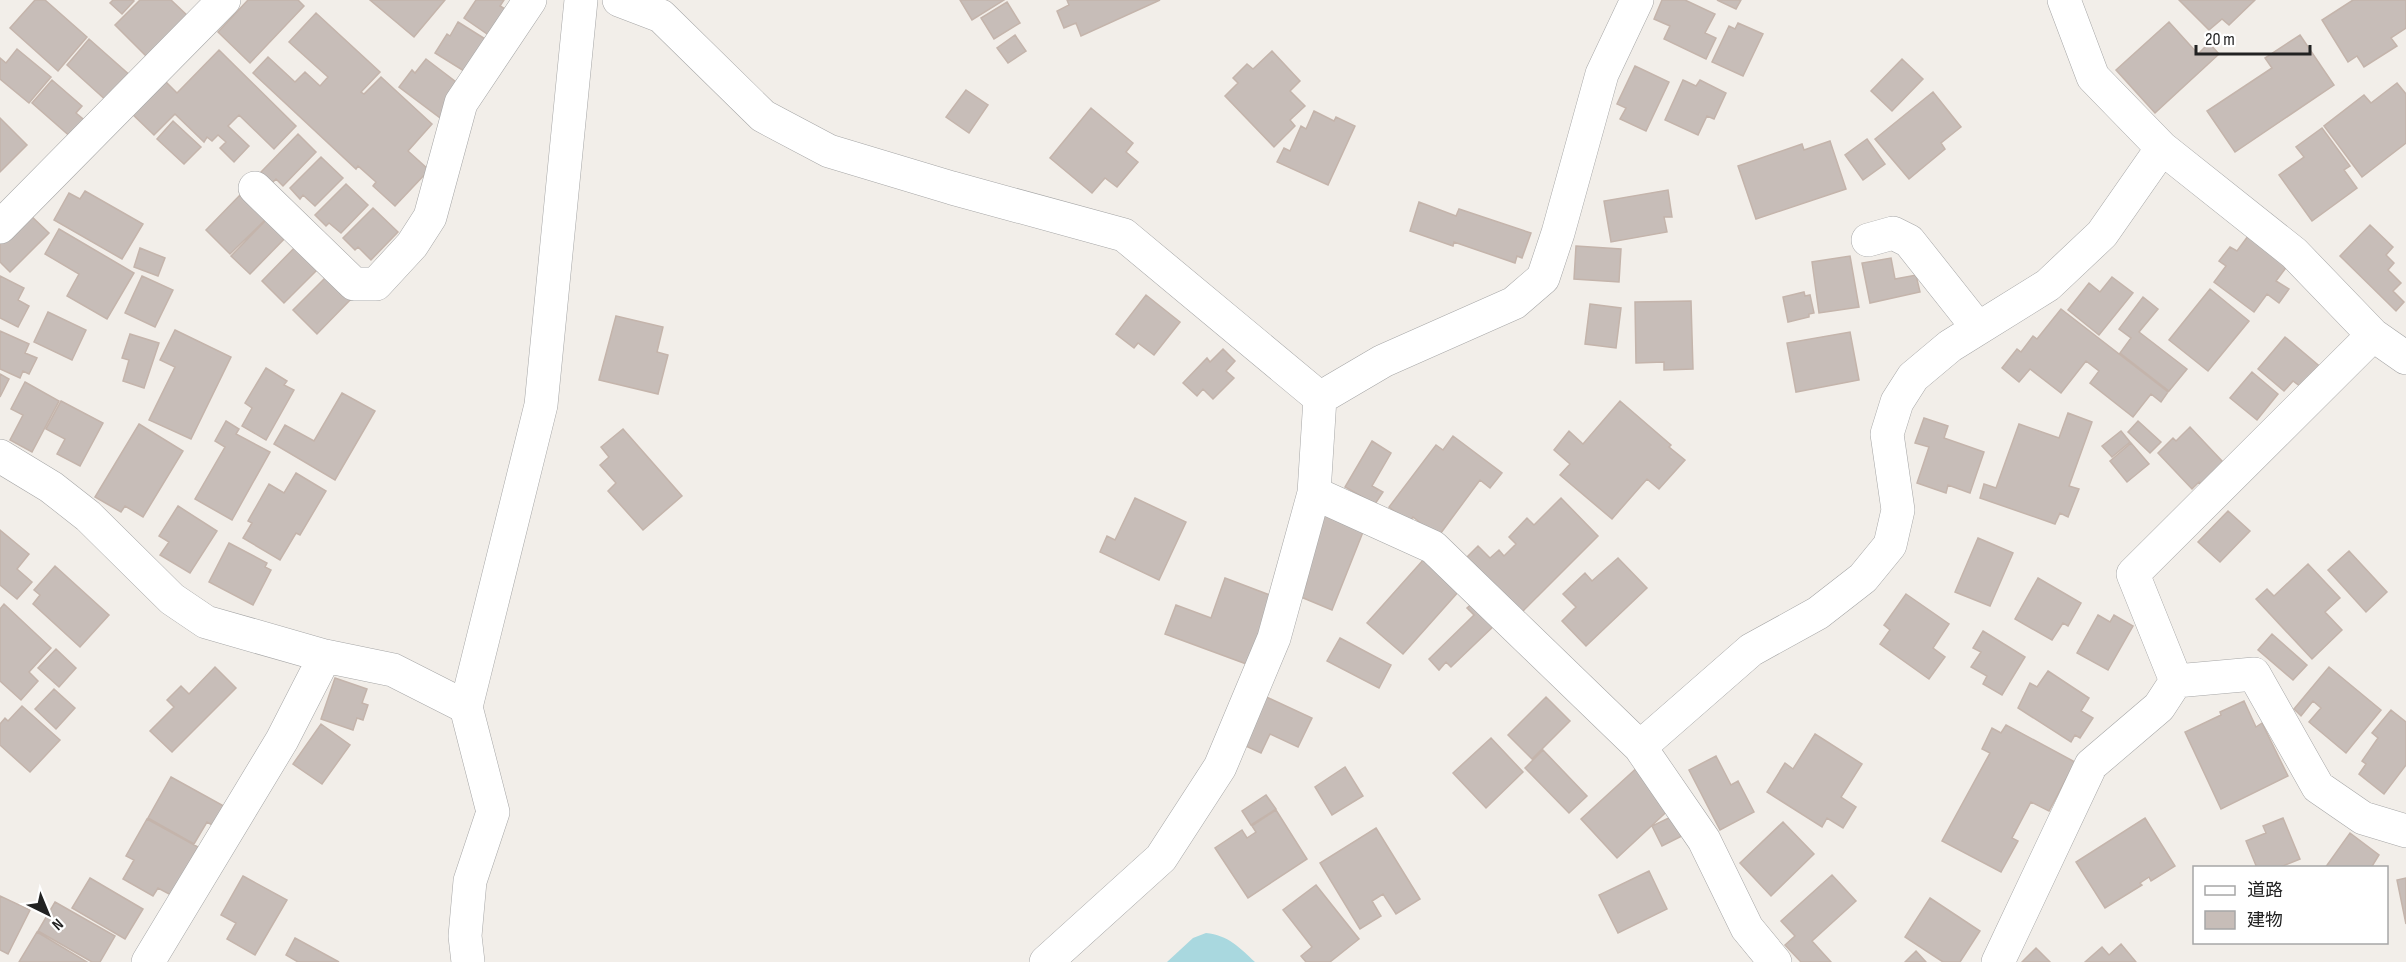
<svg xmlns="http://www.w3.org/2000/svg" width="2406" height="962" font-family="'Sofia Sans Condensed','Noto Sans JP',sans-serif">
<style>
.water{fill:#a9d8df}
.building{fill:#c7bdb8;stroke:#c4b4ab;stroke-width:1.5}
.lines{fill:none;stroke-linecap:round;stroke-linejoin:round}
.minor-casing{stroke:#a6a6a6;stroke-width:34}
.minor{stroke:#fff;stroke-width:33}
</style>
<rect width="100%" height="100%" fill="#f2eee9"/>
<path class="water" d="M1206,933C1228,935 1240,948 1255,962H1167L1193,938Z"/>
<path class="building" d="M35,0H45L87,37L58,71L10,28Z
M113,0H132L134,1L122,14L110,3Z
M140,0H171L191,19L150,60L115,25Z
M248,0H298L304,6L250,63L218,32Z
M370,0H445L414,37Z
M476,0H504L500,6L507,10L490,36L464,18Z
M960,0H1004L972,20Z
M1067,0H1160L1081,36L1076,23L1064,28L1057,11L1069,5Z
M1662,0H1685L1715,14L1705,33L1716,38L1706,59L1664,39L1670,26L1654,19Z
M1717,0H1741L1736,9Z
M2179,0H2255L2229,25L2222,19L2209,30Z
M2353,0H2406V28L2391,38L2397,46L2364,67L2357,56L2348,62L2322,20Z
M1007,2L1020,23L994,39L981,18Z
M316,13L380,72L361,92L364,94L381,77L432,124L408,151L429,170L395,206L373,186L376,182L358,166L356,169L253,73L268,57L295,82L305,72L320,86L328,77L289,42Z
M458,22L490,42L464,71L435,53L447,34L450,36Z
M2169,22L2198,54L2209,43L2219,54L2155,113L2116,70Z
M1738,23L1763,34L1743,76L1712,62L1729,26L1735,29Z
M1015,35L1026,51L1008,63L997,48Z
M2300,35L2334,85L2235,152L2207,111L2272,68L2265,58Z
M89,39L132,77L109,103L67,65Z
M17,49L51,77L29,103L0,79V58L6,63Z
M219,50L296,126L274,149L239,115L228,126L249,146L234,162L220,148L226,142L218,135L212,141L207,137L204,142L175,114L154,135L126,108L164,80L177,93Z
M1272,51L1300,81L1290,91L1305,106L1290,120L1295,126L1274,147L1225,96L1238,83L1233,78L1247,64L1253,69Z
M426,59L460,85L443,120L399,87L412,70L415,73Z
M1902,59L1923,79L1892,111L1871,91Z
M1635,66L1669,82L1646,131L1620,119L1626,108L1617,104Z
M52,80L82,106L76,113L88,123L73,139L32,103Z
M1683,80L1696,86L1700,80L1726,93L1714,119L1707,116L1698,135L1665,120Z
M2397,83L2406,94V143L2362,177L2324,126L2364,95L2371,103Z
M966,90L988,105L969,133L946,117Z
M1933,92L1961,127L1941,143L1945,149L1909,179L1875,139Z
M1091,108L1133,143L1126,152L1138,162L1117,187L1105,178L1092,193L1050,158Z
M1314,111L1334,121L1336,117L1355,126L1328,185L1277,162L1284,148L1290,151L1301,126L1306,129Z
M0,118L27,145L0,172Z
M173,121L201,147L184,164L157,139Z
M2322,128L2350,166L2344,170L2357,188L2312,221L2279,175L2304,157L2296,147Z
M298,134L316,152L283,186L276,179L272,183L261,172Z
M1867,139L1885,164L1863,180L1845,155Z
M1830,141L1846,189L1756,219L1738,166L1802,144L1804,150Z
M321,157L343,178L315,206L303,195L300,199L290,188Z
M346,184L368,205L341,233L329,223L326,226L315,215Z
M1668,190L1672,217H1664L1667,232L1611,242L1604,201Z
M85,191L143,224L122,259L54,220L69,193L80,199Z
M240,195L265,220L230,254L206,230Z
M1419,202L1456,216L1459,209L1531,233L1522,258L1517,256L1515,263L1454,242L1453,246L1410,231Z
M373,208L398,232L371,260L358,247L355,250L343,238Z
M28,213L49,233L10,272L0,262V241Z
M272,214L291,232L250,274L231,256Z
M2370,225L2393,247L2386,255L2394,263L2388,270L2401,283L2393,291L2404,302L2396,311L2340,256Z
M59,229L134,273L107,319L67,296L79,274L45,254Z
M2248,236L2288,265L2276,281L2289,289L2279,303L2267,294L2254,312L2214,282L2226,266L2219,261L2230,247L2237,251Z
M300,242L323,264L284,303L262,281Z
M1576,246L1621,249L1619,282L1574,279Z
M140,248L165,258L158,276L134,267Z
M1850,256L1859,307L1819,313L1812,262Z
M1891,258L1895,279L1916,275L1920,292L1870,303L1862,263Z
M331,272L354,296L317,334L293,310Z
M0,276L24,288L18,300L29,306L18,327L0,318Z
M142,276L173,290L155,327L125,313Z
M2112,277L2133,293L2099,335L2068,310L2089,283L2100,292Z
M2210,289L2249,321L2208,371L2169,340Z
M1804,292L1805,296L1810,295L1814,313L1809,314V317L1788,322L1783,297Z
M1146,295L1180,322L1154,355L1138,343L1134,348L1116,334Z
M2143,297L2158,309L2139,332L2187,369L2169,391L2120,353L2131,338L2119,329Z
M1691,301L1693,369L1664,370V362L1636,363L1635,302Z
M1590,304L1621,308L1616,348L1585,344Z
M2061,309L2168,392L2161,402L2151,394L2133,417L2090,383L2099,371L2086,361L2061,393L2030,369L2019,382L2002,368L2017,349L2021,352L2033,336L2037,339Z
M48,312L86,330L72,360L34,342Z
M616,316L663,327L657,352L668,355L658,394L599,380Z
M175,330L231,357L191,439L149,420L175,367L160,360Z
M0,331L29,344L25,353L37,358L29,374L23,371L20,378L0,369Z
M1850,332L1859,380L1796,392L1787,343Z
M130,334L159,343L144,388L123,381L129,360L122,358Z
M2285,337L2323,369L2305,390L2293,381L2284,391L2258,369Z
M1223,349L1235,361L1226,371L1234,378L1213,399L1203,389L1197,396L1183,383L1207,358L1210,362Z
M266,368L287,381L284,385L294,390L266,440L242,426L252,408L245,403Z
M2252,372L2278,394L2257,420L2230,398Z
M0,374L9,379L0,397Z
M25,382L59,401L32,452L10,440L23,415L11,409Z
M342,393L375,411L335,480L274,444L285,425L314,441Z
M61,401L103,423L80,466L57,454L65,439L46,429Z
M1620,401L1671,445L1669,447L1685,460L1659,489L1647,479L1612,519L1560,475L1570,464L1554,450L1569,431L1583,444Z
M2068,413L2092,422L2069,486L2079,489L2068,517L2060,513L2055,524L1980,498L1984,484L1996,488L2019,424L2059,438Z
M1924,418L1948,426L1944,438L1984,452L1970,493L1948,485L1946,493L1917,483L1929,447L1915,443Z
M226,421L239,429L236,434L270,452L232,520L195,499L225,447L215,441Z
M2138,421L2161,442L2150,453L2128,432Z
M139,424L183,451L143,517L125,506L121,512L95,497Z
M2190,427L2223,462L2202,485L2199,482L2192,489L2158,453L2173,438L2176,441Z
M623,429L682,496L643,530L608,491L616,483L600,465L609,457L601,447Z
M2121,431L2130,442L2112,457L2102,446Z
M1453,436L1502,473L1490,488L1480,480L1438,537L1413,517L1409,523L1389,507L1436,445L1443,450Z
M1372,441L1391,453L1372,486L1383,492L1375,504L1345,487Z
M2131,443L2149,464L2127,482L2110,461Z
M296,473L326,491L300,535L296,533L280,560L243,538L252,523L248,521L269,484L284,493Z
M1135,498L1186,522L1159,580L1100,552L1107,536L1115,540Z
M1561,498L1598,536L1517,617L1462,562L1478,546L1490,558L1499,550L1504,556L1516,544L1509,537L1527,518L1534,525Z
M178,506L217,531L190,573L160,555L169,542L159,536Z
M1325,506L1367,522L1332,610L1301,597L1307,582L1297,578Z
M2228,511L2250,531L2220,562L2198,542Z
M0,530L29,554L17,569L32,582L17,599L0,585Z
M1978,538L2013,553L1990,606L1955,592Z
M229,543L267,563L265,567L271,570L253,605L209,582Z
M2349,551L2387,592L2366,612L2328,570Z
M1618,558L1647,588L1586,646L1562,621L1576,607L1563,594L1585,573L1592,581Z
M1424,559L1459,591L1403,654L1367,623Z
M2308,564L2340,598L2325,612L2342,630L2312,659L2256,599L2267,589L2274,596Z
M55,566L109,615L80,647L33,604L40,595L34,590Z
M1225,578L1275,597L1249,665L1165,634L1176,605L1211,618Z
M2038,578L2081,603L2068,626L2063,623L2052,640L2015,619Z
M1906,594L1949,624L1933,648L1945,657L1929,679L1880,644L1890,630L1884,625Z
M1476,600L1498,622L1451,667L1446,662L1439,670L1429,659L1474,615L1467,608Z
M4,604L51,648L29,672L38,681L21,700L0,681V609Z
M2098,615L2110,622L2114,615L2133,626L2108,670L2077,653Z
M1983,631L2025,657L2002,695L1983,684L1987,676L1971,667L1981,652L1973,648Z
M2272,634L2307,665L2293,680L2258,650Z
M1340,638L1391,665L1379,688L1327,661Z
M56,649L76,668L59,687L38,668Z
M215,667L236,688L172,752L150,731L174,707L167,700L181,686L189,694Z
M2329,667L2381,710L2346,753L2309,722L2321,708L2313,701L2301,716L2294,709Z
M2048,671L2089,698L2081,711L2093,718L2080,738L2075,735L2071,742L2018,708L2030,683L2037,687Z
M335,678L367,689L362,703L368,705L363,720L357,718L353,730L321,719Z
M54,689L75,708L56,729L35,709Z
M1262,695L1312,718L1298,747L1270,734L1261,753L1239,743Z
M1546,697L1570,721L1532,759L1508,735Z
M2244,701L2256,727L2262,723L2288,776L2221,809L2185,732L2221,715L2220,712Z
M22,706L60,740L30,772L0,745V724L5,718L8,721Z
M2391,710L2406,722V765L2384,794L2359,774L2366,764L2362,761L2378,738L2372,733Z
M321,724L350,745L322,784L293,764Z
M2006,725L2075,762L2049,811L2031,802L2012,838L2018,841L2001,872L1942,841L1990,753L1982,749L1992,728L2001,733Z
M1815,734L1862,764L1841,797L1856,807L1843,828L1827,818L1822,827L1767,792L1785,763L1793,769Z
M1491,738L1523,772L1486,808L1453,773Z
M1543,750L1587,796L1569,813L1525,768Z
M1716,756L1731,785L1738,781L1754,812L1720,830L1689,770Z
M1641,764L1676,803L1617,858L1581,819Z
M1345,767L1363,796L1332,815L1315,787Z
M171,777L231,810L221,830L207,822L194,844L148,818Z
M1266,795L1276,809L1251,825L1242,811Z
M1276,810L1307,859L1248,898L1215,848L1242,830L1247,838L1256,832L1252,826Z
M1679,813L1690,832L1662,846L1652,826Z
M2145,818L2175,866L2151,881L2149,877L2140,883L2142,885L2105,908L2076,862Z
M2283,818L2300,859L2278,868H2257L2246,841L2266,833L2263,826Z
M147,819L198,847L171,895L158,888L153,896L123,879L134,860L126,856Z
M1783,822L1814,854L1771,896L1740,863Z
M1376,828L1420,899L1396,914L1383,894L1372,901L1381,916L1360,929L1320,863Z
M2350,833L2379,855L2371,868H2325Z
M1649,871L1667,909L1618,933L1599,895Z
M1832,875L1856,901L1812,941L1831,962H1801L1785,945L1795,936L1781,921Z
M243,876L287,900L255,955L227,939L236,923L221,915Z
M90,878L143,909L125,939L72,908Z
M2406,878V924L2397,880Z
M1316,885L1359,939L1330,962H1306L1301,956L1312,947L1283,910Z
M0,896L30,910L8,954L0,950Z
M1930,898L1980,931L1960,962H1943L1905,937Z
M55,902L115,936L100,962H92L38,931Z
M37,932L87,962H19Z
M295,938L339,962H298L286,955Z
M2121,944L2136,962H2085L2102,947L2109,955Z
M2036,948L2050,962H2022Z
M1916,951L1926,962H1905Z"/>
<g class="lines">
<defs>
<path id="minor" d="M619,0L661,16L763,116L829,151L952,188L1124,235L1320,398
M2064,0L2093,77L2162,148L2294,253L2373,335L2406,358
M255,188L354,284H376L412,245L430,217L461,103L530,0
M0,227L224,0
M1868,240L1893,233L1909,241L1978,328
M1320,398L1383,361L1514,303L1543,278L1558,233L1602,74L1637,0
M0,456L51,487L88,516L172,599L206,622L325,656L393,670L466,707
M1314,493L1433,547L1640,747L1704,840L1747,928L1775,962
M2176,681L2254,674L2318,787L2363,818L2406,831
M1640,747L1751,650L1818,613L1863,578L1890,545L1898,510L1887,434L1897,402L1913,377L1950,346L2048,285L2102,234L2162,148
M148,962L282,740L325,656
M468,962L465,936L470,881L493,812L466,707L541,405L581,0
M1046,962L1161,858L1220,767L1274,638L1314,493L1320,398
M1998,962L2091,765L2159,707L2176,681L2133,574L2373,335"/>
</defs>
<use href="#minor" class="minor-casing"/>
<use href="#minor" class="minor"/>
</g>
<rect x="2193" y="866" width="195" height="78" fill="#ffffff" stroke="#a7a7a7" stroke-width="1.5"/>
<rect x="2205" y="886" width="30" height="9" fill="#ffffff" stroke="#a7a7a7" stroke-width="1.5"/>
<text x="2247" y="896" font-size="18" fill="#222222">道路</text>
<rect x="2205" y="911" width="30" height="18" fill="#c7bdb8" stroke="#a7a7a7" stroke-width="1.5"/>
<text x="2247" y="926" font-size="18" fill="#222222">建物</text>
<g transform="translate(48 914) rotate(137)" stroke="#ffffff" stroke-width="4.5" paint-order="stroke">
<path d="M0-4.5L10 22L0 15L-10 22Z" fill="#222222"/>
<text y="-9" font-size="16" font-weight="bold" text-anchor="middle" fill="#222222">N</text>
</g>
<path d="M2196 45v9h114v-9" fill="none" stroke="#222222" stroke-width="3"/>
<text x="2205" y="45" font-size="18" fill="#222222" stroke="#ffffff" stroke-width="4.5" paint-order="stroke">20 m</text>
</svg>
